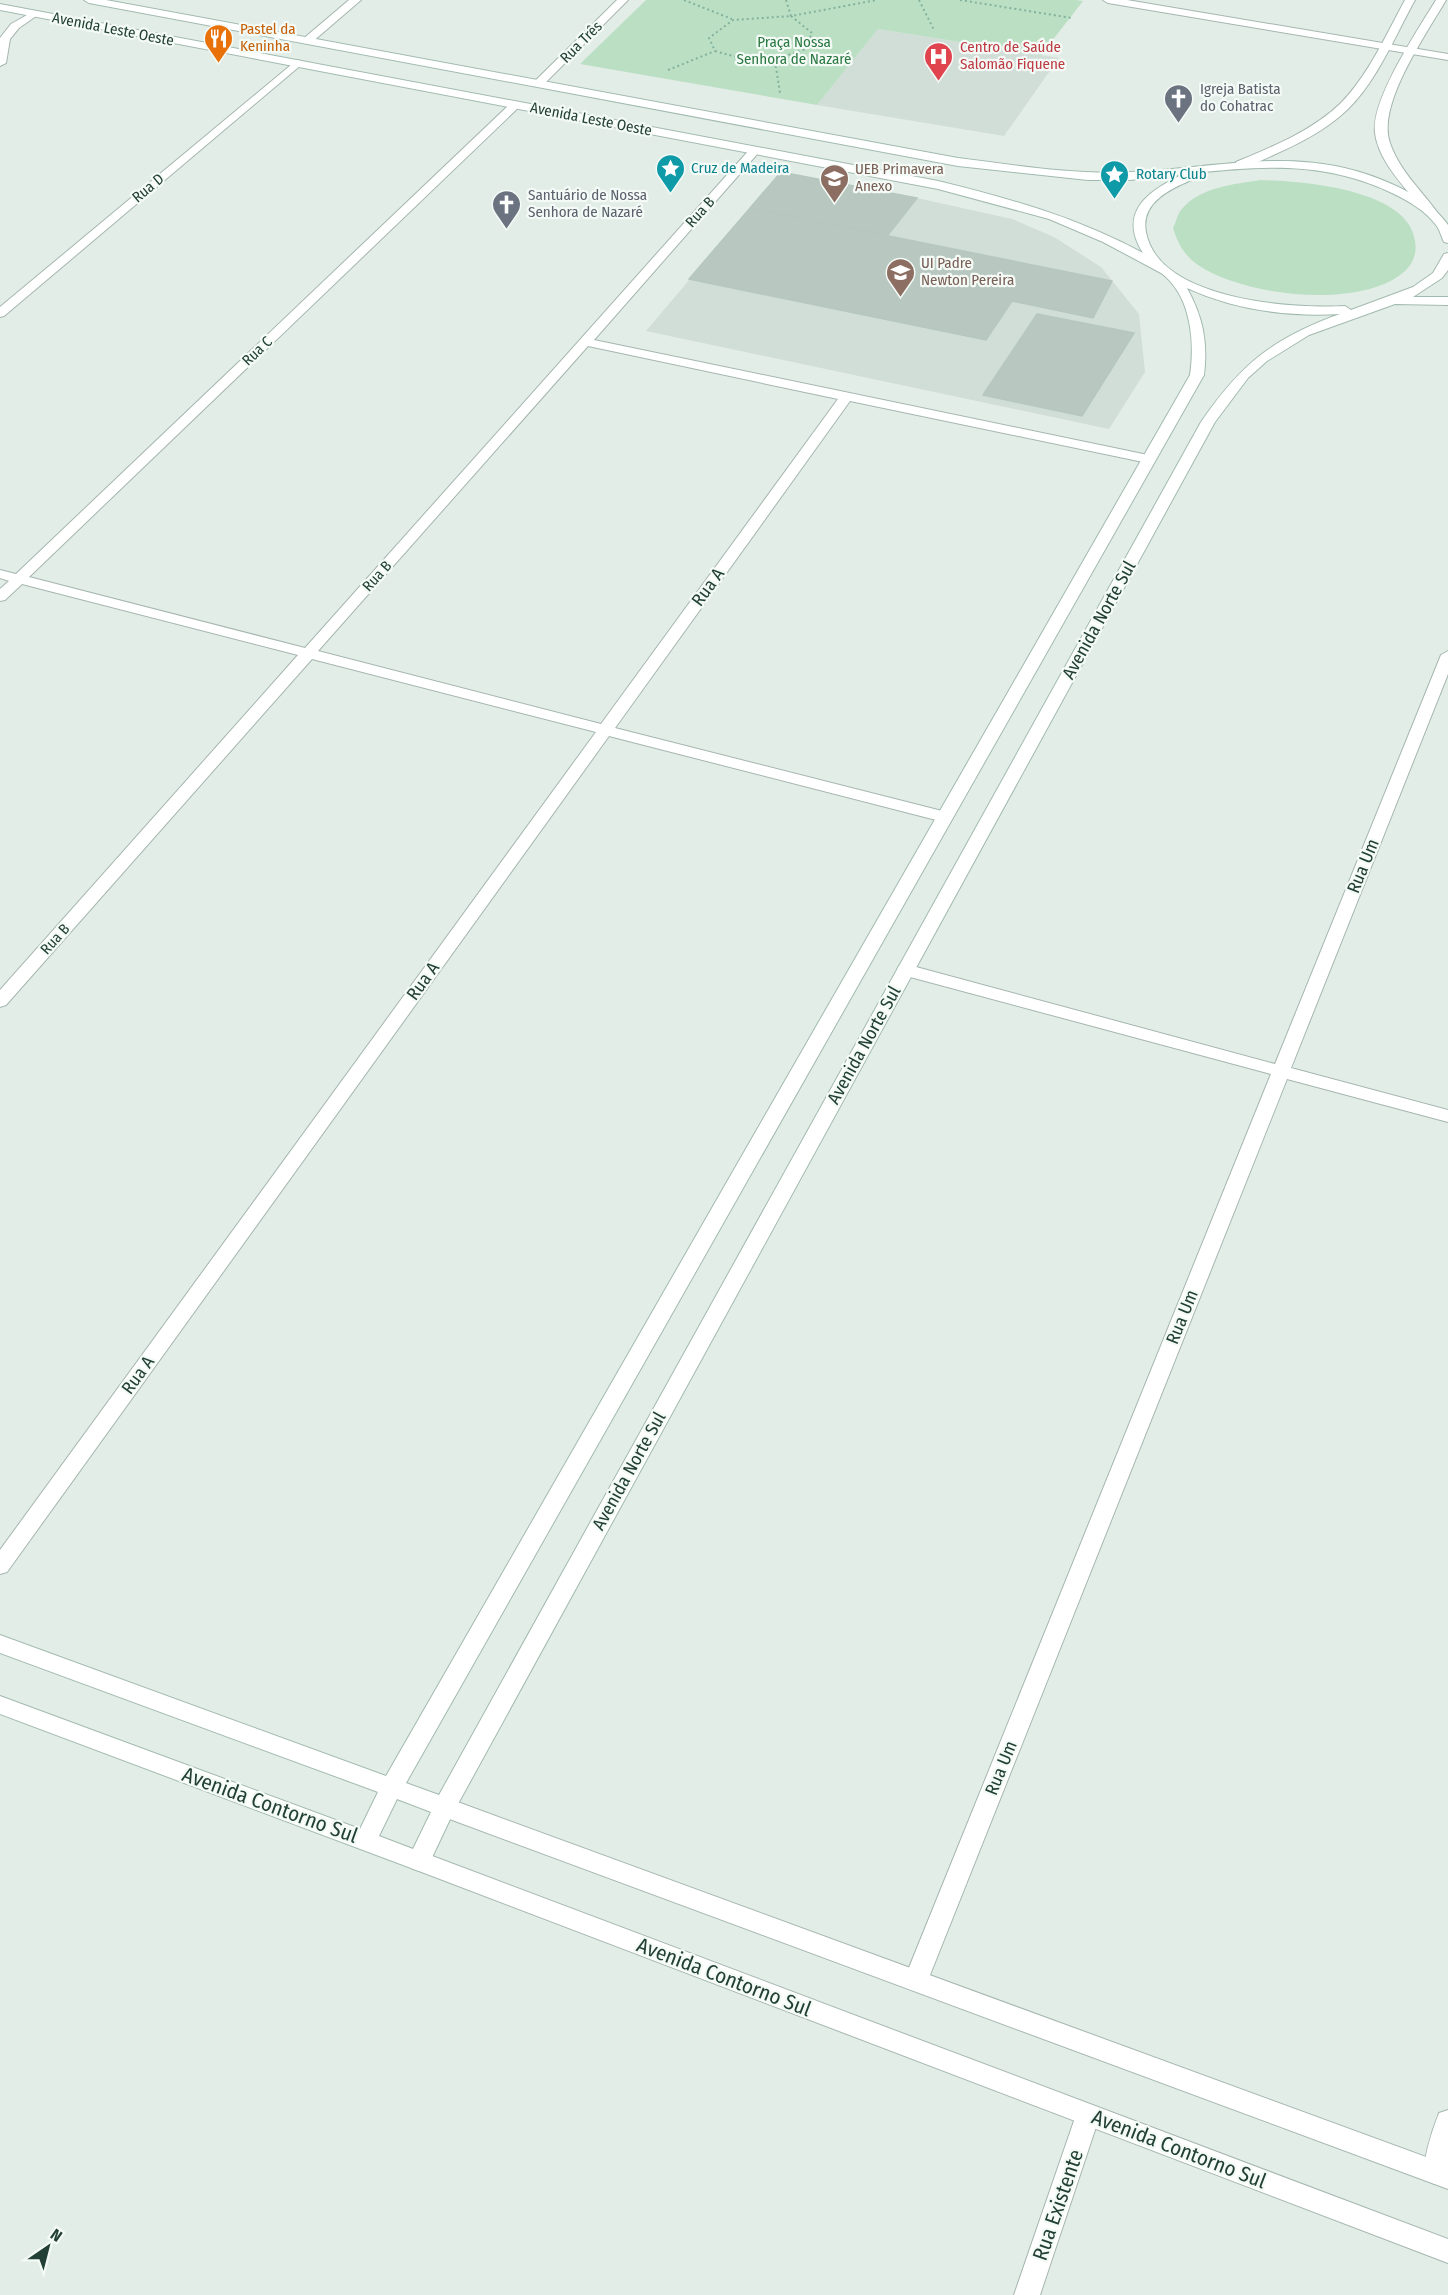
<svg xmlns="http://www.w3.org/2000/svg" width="1448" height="2295" font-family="'Fira Sans Condensed',sans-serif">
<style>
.built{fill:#d1ddd7}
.green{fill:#bbdfc2}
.building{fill:#b8c8c1;stroke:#b5c7be;stroke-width:1.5}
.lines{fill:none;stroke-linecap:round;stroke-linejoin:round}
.minor-casing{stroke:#a5b6af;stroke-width:2}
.tertiary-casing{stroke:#a5b6af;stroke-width:2}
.secondary-casing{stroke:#a1baaf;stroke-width:2}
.path{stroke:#82b29f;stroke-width:2;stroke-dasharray:2 3;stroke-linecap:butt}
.minor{fill:#fff;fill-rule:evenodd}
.tertiary{fill:#fff;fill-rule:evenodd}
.secondary{fill:#fff;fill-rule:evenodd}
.labels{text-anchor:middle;stroke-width:4.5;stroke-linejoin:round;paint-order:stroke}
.far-street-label{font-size:15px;fill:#224035;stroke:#f4faf6}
.far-food-label{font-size:15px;fill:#c56008;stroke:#f4faf6;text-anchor:start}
.far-park-label{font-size:15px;fill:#2a7842;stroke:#f4faf6}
.far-health-label{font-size:15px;fill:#be3a42;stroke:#f4faf6;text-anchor:start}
.far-worship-label{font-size:15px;fill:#5b616d;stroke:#f4faf6;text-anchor:start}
.far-culture-label{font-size:15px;fill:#0d838f;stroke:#f4faf6;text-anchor:start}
.far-education-label{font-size:15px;fill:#785e54;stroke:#f4faf6;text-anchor:start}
.street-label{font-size:18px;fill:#224035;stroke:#f4faf6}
.near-street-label{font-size:21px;fill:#224035;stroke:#f4faf6}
</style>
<rect width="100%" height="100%" fill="#e3ede8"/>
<path class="built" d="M878,29L1059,58L1004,136L817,105Z
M917,198L1012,219L1054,237L1101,267L1139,314L1145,372L1109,429L646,331L750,208L888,235Z"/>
<path class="green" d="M646,0H1076L1083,1L1041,55L878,29L817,105L580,64Z
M1261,180C1301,181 1409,189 1415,241C1417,252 1414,262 1406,270C1363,311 1243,296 1198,265C1184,255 1178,244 1173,228C1176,223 1177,215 1181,210C1199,187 1235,184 1261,180Z"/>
<path class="building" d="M781,172L917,198L888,235L750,208Z
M750,208L1112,281L1093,318L1012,301L986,340L689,279Z
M1037,314L1134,333L1082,416L983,395Z"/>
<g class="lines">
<defs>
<path id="minor" d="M349,0H361L311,43H303V39Z
M617,0H628L542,86H534V82Z
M1103,0H1127L1448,54V60L1108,3Z
M34,11L39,14L19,28L10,39L6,63L0,66V38L11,24Z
M297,60L301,61V65L4,316L0,317V307Z
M515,102L519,103V107L29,577L305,648L751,148H759V152L594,340L1148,455L1155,459L1148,463L850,401L615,728L950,813L952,817L950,821L944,822L609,736L7,1572L0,1574V1550L596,732L312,659L6,1005L0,1007V990L298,655L22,584L5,600L0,601V589L9,581L0,578V570L16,574L511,103ZM588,346L838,399L601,724L318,651Z
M1448,651V674L1291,1068L1448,1110V1122L1287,1079L928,1980L924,1988L916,1991L908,1988L904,1980L1271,1074L899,974L897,970L899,966L905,964L1275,1064L1441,655Z
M1088,2104L1097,2107L1100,2115L1040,2295H1014L1076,2115L1079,2107Z
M1448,2110V2169L1444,2180L1435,2184L1426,2180C1420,2166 1433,2128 1439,2113Z"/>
<path id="tertiary" d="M1405,0H1415C1395,36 1378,79 1348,109C1319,137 1280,152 1244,168H1236V162C1272,147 1312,131 1341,103C1369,74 1386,35 1405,0Z
M1436,0H1446C1427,33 1376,105 1390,143C1399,170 1421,190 1437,212L1431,216L1427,215C1409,191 1379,164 1375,133C1371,99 1418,30 1436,0Z
M444,1797L1448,2165V2189L436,1814L433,1807L436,1800Z
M419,1851L1448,2239V2263L411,1868L408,1861L411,1854Z"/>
<path id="secondary" d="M84,0H106L958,158C1015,165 1073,175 1130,172C1224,168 1303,143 1394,185C1414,194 1435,206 1448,225V243L1444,242C1441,236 1440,230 1436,225C1426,211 1407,200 1392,193C1324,161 1265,166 1193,173L1196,176L1194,179C1172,188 1140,202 1146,232C1158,300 1292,309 1345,306L1351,310L1413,287L1433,273L1444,254L1448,253V270L1442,278L1413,297H1448V305L1395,304L1309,335L1267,361L1248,378L1215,422L453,1813L427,1868L419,1871L0,1714V1696L360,1829L378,1792L0,1653V1635L386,1776L1190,375C1195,341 1191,295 1161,273L1103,242L1049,219L938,189L0,10V4L938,181C1011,199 1076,217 1143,253C1117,212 1149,190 1184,174L1130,180H1088L958,166L89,3ZM1187,288C1235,310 1288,317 1340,314C1273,338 1241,364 1201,422L439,1795L406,1783L1204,375C1208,342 1203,317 1187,288ZM397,1799L431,1812L413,1849L379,1836Z"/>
</defs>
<use href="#minor" class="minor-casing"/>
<use href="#tertiary" class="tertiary-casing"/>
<use href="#secondary" class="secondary-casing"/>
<path class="path" d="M684,0L732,19
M786,0L791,16L877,0
M919,0L934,30
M960,0L1072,18
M791,16L812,33L805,49C770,63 751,62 715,51L709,38L733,20Z
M775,61L780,93
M668,70L715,51"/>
<use href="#minor" class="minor"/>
<use href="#tertiary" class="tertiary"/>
<use href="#secondary" class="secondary"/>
</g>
<defs>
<symbol id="restaurant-pin" viewBox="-11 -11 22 30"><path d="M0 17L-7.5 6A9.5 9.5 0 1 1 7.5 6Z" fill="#e8710a" stroke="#f4faf6"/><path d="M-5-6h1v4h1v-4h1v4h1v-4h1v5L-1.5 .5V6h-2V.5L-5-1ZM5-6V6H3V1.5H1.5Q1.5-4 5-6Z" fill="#fff"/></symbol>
<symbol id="hospital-pin" viewBox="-11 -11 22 30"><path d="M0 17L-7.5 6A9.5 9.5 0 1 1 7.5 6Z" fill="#e0444e" stroke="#f4faf6"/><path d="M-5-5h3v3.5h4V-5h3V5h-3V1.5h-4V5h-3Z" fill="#fff"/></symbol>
<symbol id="church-pin" viewBox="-11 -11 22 30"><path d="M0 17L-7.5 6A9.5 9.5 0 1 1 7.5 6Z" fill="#6b7280" stroke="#f4faf6"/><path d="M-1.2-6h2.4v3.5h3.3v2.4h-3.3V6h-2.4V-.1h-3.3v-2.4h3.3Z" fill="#fff"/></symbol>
<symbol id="sight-pin" viewBox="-11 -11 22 30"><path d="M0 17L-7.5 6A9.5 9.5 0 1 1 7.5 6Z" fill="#0f9aa8" stroke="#f4faf6"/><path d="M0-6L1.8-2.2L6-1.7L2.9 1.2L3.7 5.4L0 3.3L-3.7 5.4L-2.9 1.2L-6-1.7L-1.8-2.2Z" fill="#fff"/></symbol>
<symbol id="school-pin" viewBox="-11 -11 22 30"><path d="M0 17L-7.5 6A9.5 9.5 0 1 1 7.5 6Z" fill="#8d6e63" stroke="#f4faf6"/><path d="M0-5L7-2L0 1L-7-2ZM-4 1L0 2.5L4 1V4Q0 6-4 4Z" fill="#fff"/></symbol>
</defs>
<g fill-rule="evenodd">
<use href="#restaurant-pin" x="202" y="22" width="33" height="45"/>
<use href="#hospital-pin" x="922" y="40" width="33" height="45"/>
<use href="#church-pin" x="1162" y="82" width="33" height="45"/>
<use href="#sight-pin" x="654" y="152" width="33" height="45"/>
<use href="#sight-pin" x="1098" y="158" width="33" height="45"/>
<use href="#school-pin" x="818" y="162" width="33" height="45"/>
<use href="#church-pin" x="490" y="188" width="33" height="45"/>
<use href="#school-pin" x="884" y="256" width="33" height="45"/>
</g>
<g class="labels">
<g class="far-street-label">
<text transform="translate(113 29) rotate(11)" y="5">Avenida Leste Oeste</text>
<text transform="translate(581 42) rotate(-45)" y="5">Rua Três</text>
<text transform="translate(591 119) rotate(11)" y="5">Avenida Leste Oeste</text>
<text transform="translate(148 188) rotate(-40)" y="5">Rua D</text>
<text transform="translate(700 212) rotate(-48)" y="5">Rua B</text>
<text transform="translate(257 351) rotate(-44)" y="5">Rua C</text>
<text transform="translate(377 576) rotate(-48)" y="5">Rua B</text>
<text transform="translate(55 939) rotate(-48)" y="5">Rua B</text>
</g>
<g class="far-food-label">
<text x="240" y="34">Pastel da<tspan x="240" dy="17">Keninha</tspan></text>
</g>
<g class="far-park-label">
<text x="794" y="47">Praça Nossa<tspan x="794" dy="17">Senhora de Nazaré</tspan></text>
</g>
<g class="far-health-label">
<text x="960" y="52">Centro de Saúde<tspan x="960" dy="17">Salomão Fiquene</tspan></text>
</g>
<g class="far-worship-label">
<text x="1200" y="94">Igreja Batista<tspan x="1200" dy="17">do Cohatrac</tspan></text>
<text x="528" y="200">Santuário de Nossa<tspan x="528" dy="17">Senhora de Nazaré</tspan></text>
</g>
<g class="far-culture-label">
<text x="691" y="173">Cruz de Madeira</text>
<text x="1136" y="179">Rotary Club</text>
</g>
<g class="far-education-label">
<text x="855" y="174">UEB Primavera<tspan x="855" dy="17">Anexo</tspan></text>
<text x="921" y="268">UI Padre<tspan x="921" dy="17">Newton Pereira</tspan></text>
</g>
<g class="street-label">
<text transform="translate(708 587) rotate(-54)" y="6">Rua A</text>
<text transform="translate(1099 620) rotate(-61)" y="6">Avenida Norte Sul</text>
<text transform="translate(1363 866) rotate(-68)" y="6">Rua Um</text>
<text transform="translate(423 981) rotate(-54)" y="6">Rua A</text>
<text transform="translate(864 1045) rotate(-61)" y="6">Avenida Norte Sul</text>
<text transform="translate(1182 1317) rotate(-68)" y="6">Rua Um</text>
<text transform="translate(138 1375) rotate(-54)" y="6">Rua A</text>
<text transform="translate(629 1471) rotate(-61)" y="6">Avenida Norte Sul</text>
<text transform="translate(1001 1768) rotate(-68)" y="6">Rua Um</text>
</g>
<g class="near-street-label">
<text transform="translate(270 1805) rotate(20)" y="7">Avenida Contorno Sul</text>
<text transform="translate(724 1977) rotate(21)" y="7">Avenida Contorno Sul</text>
<text transform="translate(1179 2149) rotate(21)" y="7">Avenida Contorno Sul</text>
<text transform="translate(1058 2205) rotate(-71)" y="7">Rua Existente</text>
</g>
</g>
<g transform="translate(48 2247) rotate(35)" stroke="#f4faf6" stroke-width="4.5" paint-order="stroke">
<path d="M0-4.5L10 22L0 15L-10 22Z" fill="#224035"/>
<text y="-9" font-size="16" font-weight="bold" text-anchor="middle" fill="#224035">N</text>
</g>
</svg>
